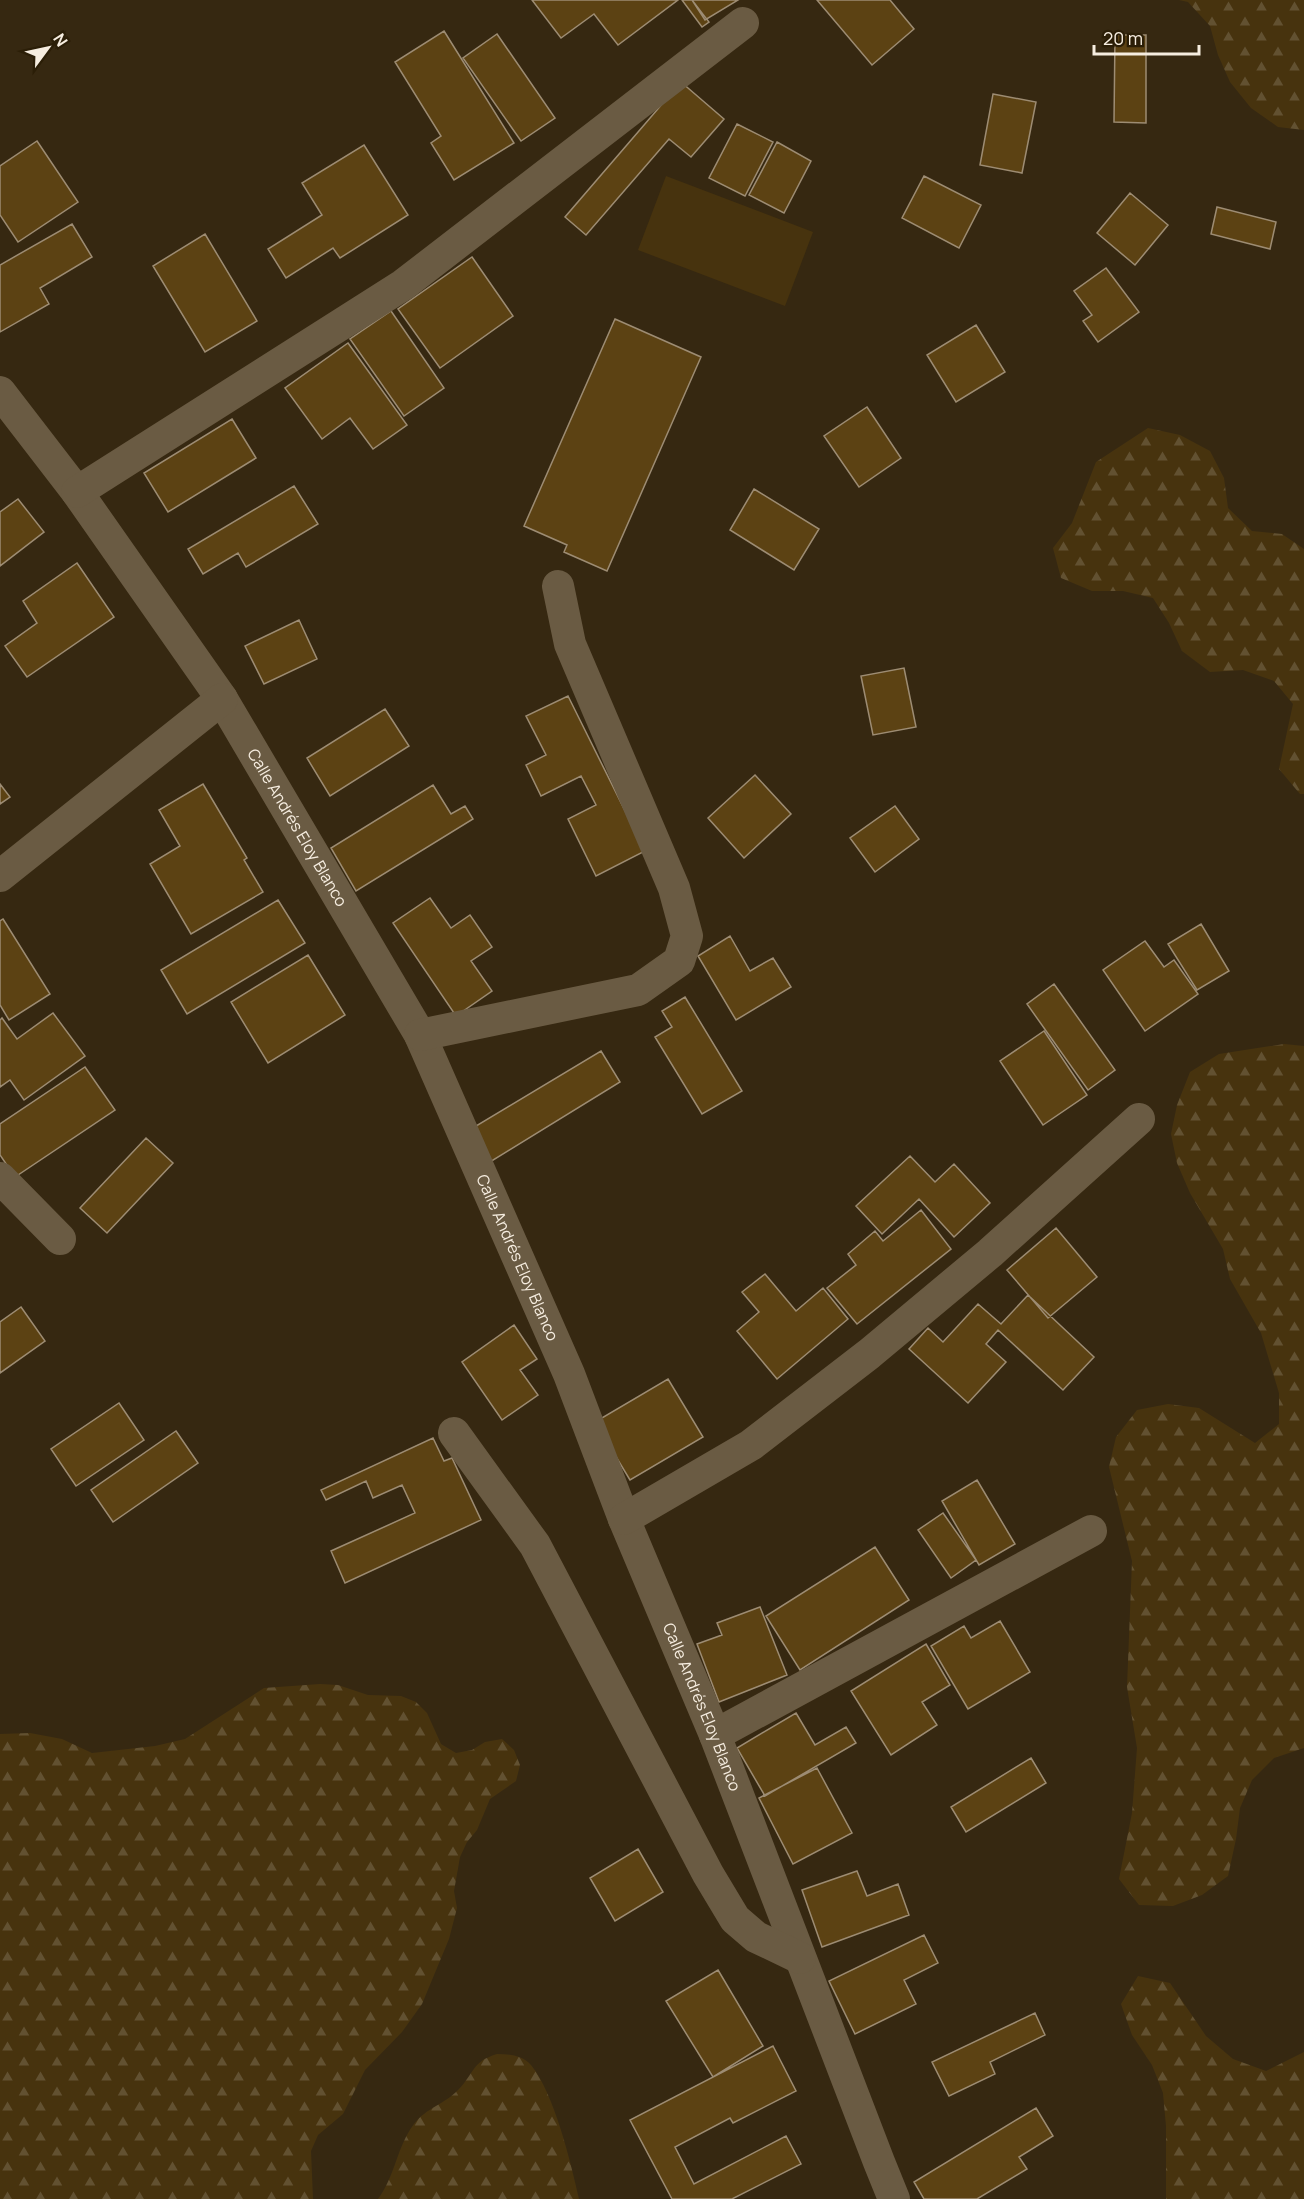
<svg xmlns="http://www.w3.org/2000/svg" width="1304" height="2199" font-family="Manrope,sans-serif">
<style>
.forest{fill:url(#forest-firs)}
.park{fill:#47330e}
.building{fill:#5c4213;stroke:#9d8c73;stroke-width:1.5}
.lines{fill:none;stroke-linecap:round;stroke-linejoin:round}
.minor{stroke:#6a5b43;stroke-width:32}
.labels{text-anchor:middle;stroke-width:4.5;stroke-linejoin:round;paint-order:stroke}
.street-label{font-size:16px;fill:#f6ede0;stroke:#2b1e07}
</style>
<defs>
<pattern id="forest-firs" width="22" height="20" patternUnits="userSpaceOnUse" patternTransform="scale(1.5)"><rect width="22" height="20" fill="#47330e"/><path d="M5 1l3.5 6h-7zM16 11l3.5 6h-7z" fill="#625131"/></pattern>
</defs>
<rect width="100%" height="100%" fill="#362811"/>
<path class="forest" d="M1179,0H1304V130L1278,127L1251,108L1230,82L1218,55L1210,26L1188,2Z
M1148,428L1180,435L1210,451L1224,478L1228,508L1252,531L1282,534L1304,549V794H1300L1279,769L1293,704L1274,681L1243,670L1210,672L1182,651L1169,623L1153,598L1123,591H1092L1061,578L1053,548L1072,523L1096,462Z
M1284,1044L1304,1046V1748L1274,1758L1252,1780L1240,1808L1236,1839L1228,1876L1202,1895L1173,1906L1139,1905L1119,1879L1132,1813L1137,1748L1127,1687L1132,1561L1109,1467L1116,1437L1137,1410L1168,1404L1199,1408L1255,1443L1279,1424V1393L1261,1333L1230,1279L1223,1249L1190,1193L1177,1163L1171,1134L1177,1105L1190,1072L1219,1054Z
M320,1684L338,1685L368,1695L401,1696L416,1702L427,1713L441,1744L456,1753L472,1750L485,1742L502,1739L514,1750L520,1765L516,1781L490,1799L477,1830L467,1842L460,1857L454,1891L457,1908L449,1939L422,2004L402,2032L365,2070L343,2114L318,2135L311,2151L313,2199H0V1734L30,1733L62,1739L92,1753L155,1746L185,1739L264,1688Z
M1138,1976L1170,1983L1206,2036L1233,2059L1266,2071L1304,2052V2199H1166V2126L1163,2093L1152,2065L1132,2035L1121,2004Z
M497,2054C509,2054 522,2055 531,2065C554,2093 571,2163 579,2199H378C395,2177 397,2146 414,2124C426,2108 445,2104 458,2090C475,2073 471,2062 497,2054Z"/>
<path class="park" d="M666,176L813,232L785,306L638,250Z"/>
<path class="building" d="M532,0H678L618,45L594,14L561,38Z
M682,0H692L709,22L702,27Z
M692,0H738L705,20Z
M817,0H890L914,29L872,65Z
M444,31L514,143L454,180L431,143L441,136L395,62Z
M497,34L555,118L521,141L463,58Z
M1115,35H1146V123L1114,122Z
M681,82L724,119L691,157L669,139L586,235L565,217Z
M993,94L1036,102L1022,173L980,165Z
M737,124L773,142L745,196L709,178Z
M37,141L78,202L18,242L0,215V166Z
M777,142L811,161L784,213L749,195Z
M364,145L408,215L340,258L333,248L286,278L268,249L322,215L302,183Z
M924,176L981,205L959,248L902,218Z
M1130,193L1168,225L1135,265L1097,233Z
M1217,207L1276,222L1270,249L1211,234Z
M72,224L92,257L40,288L49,304L0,332V265Z
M205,234L257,321L205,352L153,266Z
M472,257L513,316L440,368L398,309Z
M1106,268L1139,312L1098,342L1083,321L1092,315L1074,291Z
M391,311L444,388L404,416L350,339Z
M615,319L701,357L607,571L564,552L567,545L524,526Z
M976,325L1005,372L956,402L927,355Z
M348,343L407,425L373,449L350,418L322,439L285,388Z
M867,407L901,458L859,487L824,436Z
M232,419L256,458L168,512L144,473Z
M294,486L318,524L246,567L238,553L203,574L188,549Z
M754,489L819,529L794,570L730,530Z
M18,499L44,532L0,566V512Z
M77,563L114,617L27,677L5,646L37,623L23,601Z
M299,620L317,659L264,684L245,646Z
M904,668L916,727L873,735L861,676Z
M568,696L645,851L596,876L568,819L596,805L581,776L541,796L526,765L546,755L526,716Z
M385,709L409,746L330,796L307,758Z
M755,775L791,814L744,858L708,818Z
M0,784L10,797L0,804Z
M203,784L247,858L244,860L263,892L191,934L150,864L180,846L159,810Z
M433,785L451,814L465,806L473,819L356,891L331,848Z
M895,806L919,839L875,872L850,838Z
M430,898L451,928L470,915L492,947L471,961L492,991L456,1016L393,923Z
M278,900L305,943L187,1014L161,970Z
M3,919L50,994L9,1020L0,1005V921Z
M1201,924L1229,971L1197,990L1168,944Z
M730,936L750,971L773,958L791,987L736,1020L698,956Z
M1145,941L1164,967L1174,960L1198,994L1145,1031L1103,970Z
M308,955L345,1015L268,1063L231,1002Z
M1054,984L1115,1070L1088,1090L1027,1004Z
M685,997L742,1091L702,1114L655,1037L672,1027L662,1011Z
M53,1013L85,1056L24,1100L10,1080L0,1087V1020L2,1018L17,1039Z
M1044,1031L1087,1095L1043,1125L1000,1061Z
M601,1051L620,1082L490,1162L471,1129Z
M85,1067L115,1110L15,1177L0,1155V1124Z
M146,1138L173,1163L107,1233L80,1208Z
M910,1156L935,1182L954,1164L990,1203L954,1237L919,1199L882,1234L856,1206Z
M921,1210L951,1249L857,1324L827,1288L856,1265L848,1254L875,1231L883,1241Z
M1056,1228L1097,1277L1048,1318L1007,1270Z
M765,1274L796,1311L823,1288L848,1319L777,1379L737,1331L759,1312L742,1292Z
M1028,1295L1094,1357L1063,1390L998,1330L986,1344L1006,1362L968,1403L909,1349L928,1328L943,1342L978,1304L1001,1324Z
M21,1307L45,1341L0,1373V1322Z
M514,1325L537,1359L520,1370L538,1395L502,1420L462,1362Z
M668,1379L703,1437L630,1480L595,1422Z
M119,1403L144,1440L76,1486L51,1449Z
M176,1431L198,1463L113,1522L91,1490Z
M433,1438L444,1461L452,1458L481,1520L345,1583L331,1551L415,1513L402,1485L373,1498L366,1481L326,1500L321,1490Z
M977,1480L1015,1544L979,1565L942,1501Z
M943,1513L976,1560L951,1578L918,1530Z
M875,1547L909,1600L800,1670L766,1616Z
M760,1607L787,1675L719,1702L697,1644L722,1635L717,1623Z
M1000,1621L1030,1672L968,1709L931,1646L964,1626L971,1638Z
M926,1644L950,1685L922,1702L937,1725L891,1755L851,1691Z
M796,1713L815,1745L846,1727L856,1743L765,1796L737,1748Z
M1031,1758L1046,1783L966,1832L951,1807Z
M817,1768L852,1833L793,1864L759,1798Z
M638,1849L663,1892L615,1921L590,1878Z
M857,1871L867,1896L898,1884L909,1915L822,1947L802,1890Z
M924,1935L938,1963L904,1980L916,2004L855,2034L829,1981Z
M718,1970L763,2046L713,2077L666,2001Z
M1035,2013L1045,2035L990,2062L995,2074L949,2096L932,2062Z
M773,2046L796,2091L733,2123L730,2118L675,2147L694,2184L786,2136L801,2164L732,2199H672L630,2120Z
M1036,2108L1053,2136L1019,2157L1027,2169L977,2199H924L914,2182Z"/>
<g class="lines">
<g class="minor">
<path id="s1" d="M0,392L77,492L222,699L420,1035L569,1374L624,1519L715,1735L879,2162L894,2199"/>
<path d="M77,492L403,285L743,23"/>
<path d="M0,876L222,699"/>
<path d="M420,1035L638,990L679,961L687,936L674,888L570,644L558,586"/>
<path d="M0,1178L60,1239"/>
<path d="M454,1433L535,1545L708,1874L735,1919L756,1937L800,1958"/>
<path d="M624,1519L751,1445L869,1354L990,1253L1139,1119"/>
<path d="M715,1735L1091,1531"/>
</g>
</g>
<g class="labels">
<g class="street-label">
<text dy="6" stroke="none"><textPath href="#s1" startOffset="528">Calle Andrés Eloy Blanco</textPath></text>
<text dy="6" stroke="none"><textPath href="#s1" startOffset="1012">Calle Andrés Eloy Blanco</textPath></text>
<text dy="6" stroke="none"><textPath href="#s1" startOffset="1498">Calle Andrés Eloy Blanco</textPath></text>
</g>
</g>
<g transform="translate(48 48) rotate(57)" stroke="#2b1e07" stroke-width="4.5" paint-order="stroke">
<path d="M0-4.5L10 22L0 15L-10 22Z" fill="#f6ede0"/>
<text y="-9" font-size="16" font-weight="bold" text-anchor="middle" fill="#f6ede0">N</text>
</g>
<path d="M1094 45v9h105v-9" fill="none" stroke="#f6ede0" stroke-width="3"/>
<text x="1103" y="45" font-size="18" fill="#f6ede0" stroke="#2b1e07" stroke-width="4.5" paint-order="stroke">20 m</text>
</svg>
